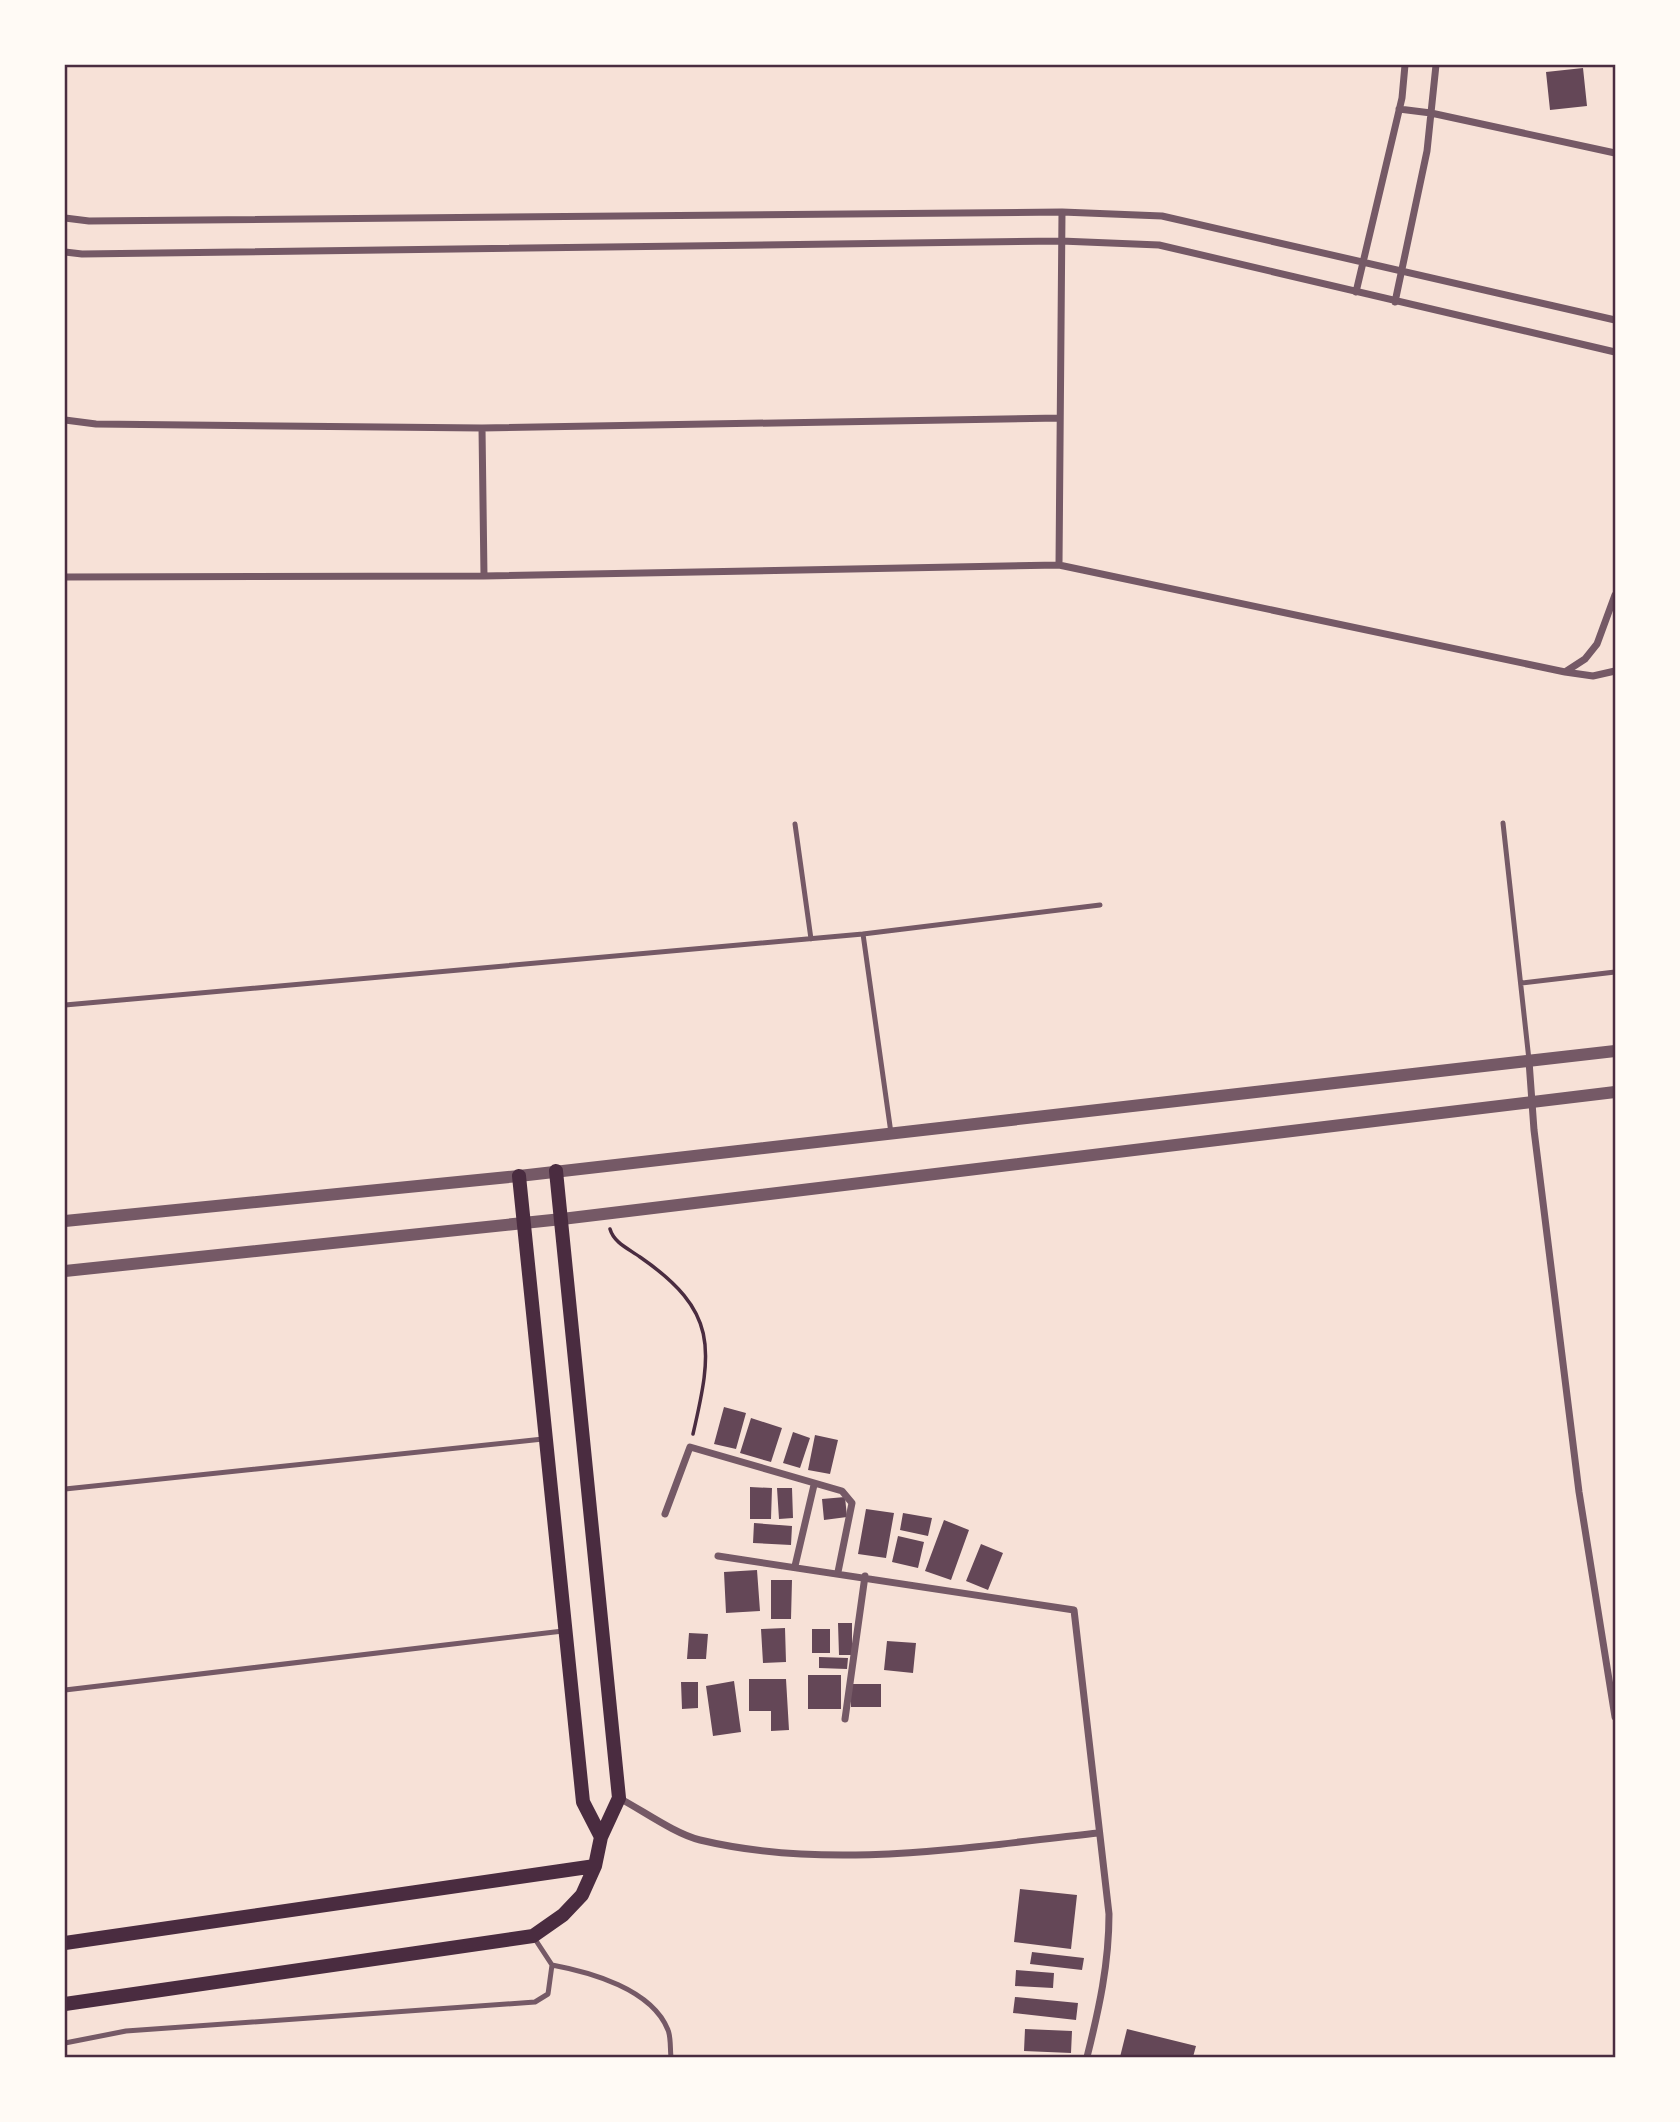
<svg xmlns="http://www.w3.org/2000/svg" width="1680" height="2122" font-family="'Titillium Web',sans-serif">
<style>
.building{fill:#644757}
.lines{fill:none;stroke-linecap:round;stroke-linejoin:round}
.path{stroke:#4a2c40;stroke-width:3.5}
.service{stroke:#755966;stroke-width:5}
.minor{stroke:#755966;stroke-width:7}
.tertiary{stroke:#755966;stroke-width:12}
.secondary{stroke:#4a2c40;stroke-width:14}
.neatline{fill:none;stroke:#4a2c40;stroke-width:2.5}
</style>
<rect width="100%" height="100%" fill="#f7e1d7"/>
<path class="building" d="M1583,68L1587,106L1550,110L1546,72Z
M724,1407L746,1413L736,1449L714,1444Z
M751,1418L782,1428L771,1462L740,1453Z
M793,1432L810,1438L800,1468L783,1463Z
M815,1435L838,1440L830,1474L808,1470Z
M750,1487L772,1488L771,1519H750Z
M777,1488H792L793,1518L779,1519Z
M845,1497L847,1517L824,1520L822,1499Z
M866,1509L894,1513L886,1558L858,1554Z
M903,1513L932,1518L928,1536L900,1530Z
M944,1520L969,1530L951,1580L925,1571Z
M754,1523L792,1526L791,1545L753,1543Z
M898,1536L924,1542L918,1568L892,1562Z
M981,1544L1003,1553L988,1590L966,1581Z
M757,1570L760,1611L726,1613L724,1572Z
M771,1580H792L791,1619H771Z
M838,1623H852V1655H839Z
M785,1628L786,1662L763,1663L761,1629Z
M812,1629H830V1653H812Z
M689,1633L708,1634L706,1659H687Z
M887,1641L916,1643L913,1673L884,1670Z
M819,1657L848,1658L847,1669L819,1668Z
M808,1675H841V1709H808Z
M749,1679H786L789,1730L771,1731V1711H749Z
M734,1681L741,1732L713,1736L706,1686Z
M681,1682H698V1708L682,1709Z
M851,1684H881V1707H851Z
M1020,1889L1077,1895L1071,1949L1014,1942Z
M1032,1952L1084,1958L1082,1970L1030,1964Z
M1016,1970L1054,1973L1053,1988L1015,1986Z
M1015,1997L1078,2003L1076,2020L1013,2013Z
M1025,2029L1072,2031L1071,2053L1024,2051Z
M1127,2029L1196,2046L1193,2057H1120Z"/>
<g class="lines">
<path class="path" d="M610,1229C614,1243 629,1249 640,1257C718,1311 713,1348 693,1434"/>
<path class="service" d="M1503,823L1529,1060
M795,824L811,939
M863,934L891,1133
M1521,983L1615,972
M65,1005L863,934L1100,905
M65,1489L543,1439
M65,1690L563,1631
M533,1936L552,1965C590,1972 652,1989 668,2030C671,2037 670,2049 671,2057
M65,2043L126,2031L535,2002L548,1994L552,1965"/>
<path class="minor" d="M1399,109L1431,113L1615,153
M65,218L89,221L1062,212L1162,216L1615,320
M65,252L82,254L1061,241L1159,245L1615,352
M1356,292L1402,98L1405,65
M1395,302L1427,151L1436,65
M65,420L96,424L482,428L1060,418
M482,428L484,576
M1059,565L1062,212
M65,577L484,576L1059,565L1565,672
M1615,595L1597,644L1585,659L1565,672L1593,676L1615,671
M1529,1061L1534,1130L1579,1492L1615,1717
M665,1514L690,1447L842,1491L852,1503L838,1572
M718,1556L1074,1610L1109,1914C1109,1964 1099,2009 1087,2057
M795,1566L814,1485
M845,1719L865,1576
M619,1798C642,1810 675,1834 700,1840C830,1871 967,1847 1098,1833"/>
<path class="tertiary" d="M65,1221L519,1176L1615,1051
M65,1271L562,1219L1615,1092"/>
<path class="secondary" d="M519,1176L583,1802L601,1837
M65,1943L595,1866
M65,2004L533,1936L563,1915L582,1895L595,1866L601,1837L619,1798L556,1171"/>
</g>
<rect width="1680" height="2122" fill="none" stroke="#fffaf5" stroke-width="133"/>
<rect x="66" y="66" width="1548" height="1990" class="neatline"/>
</svg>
